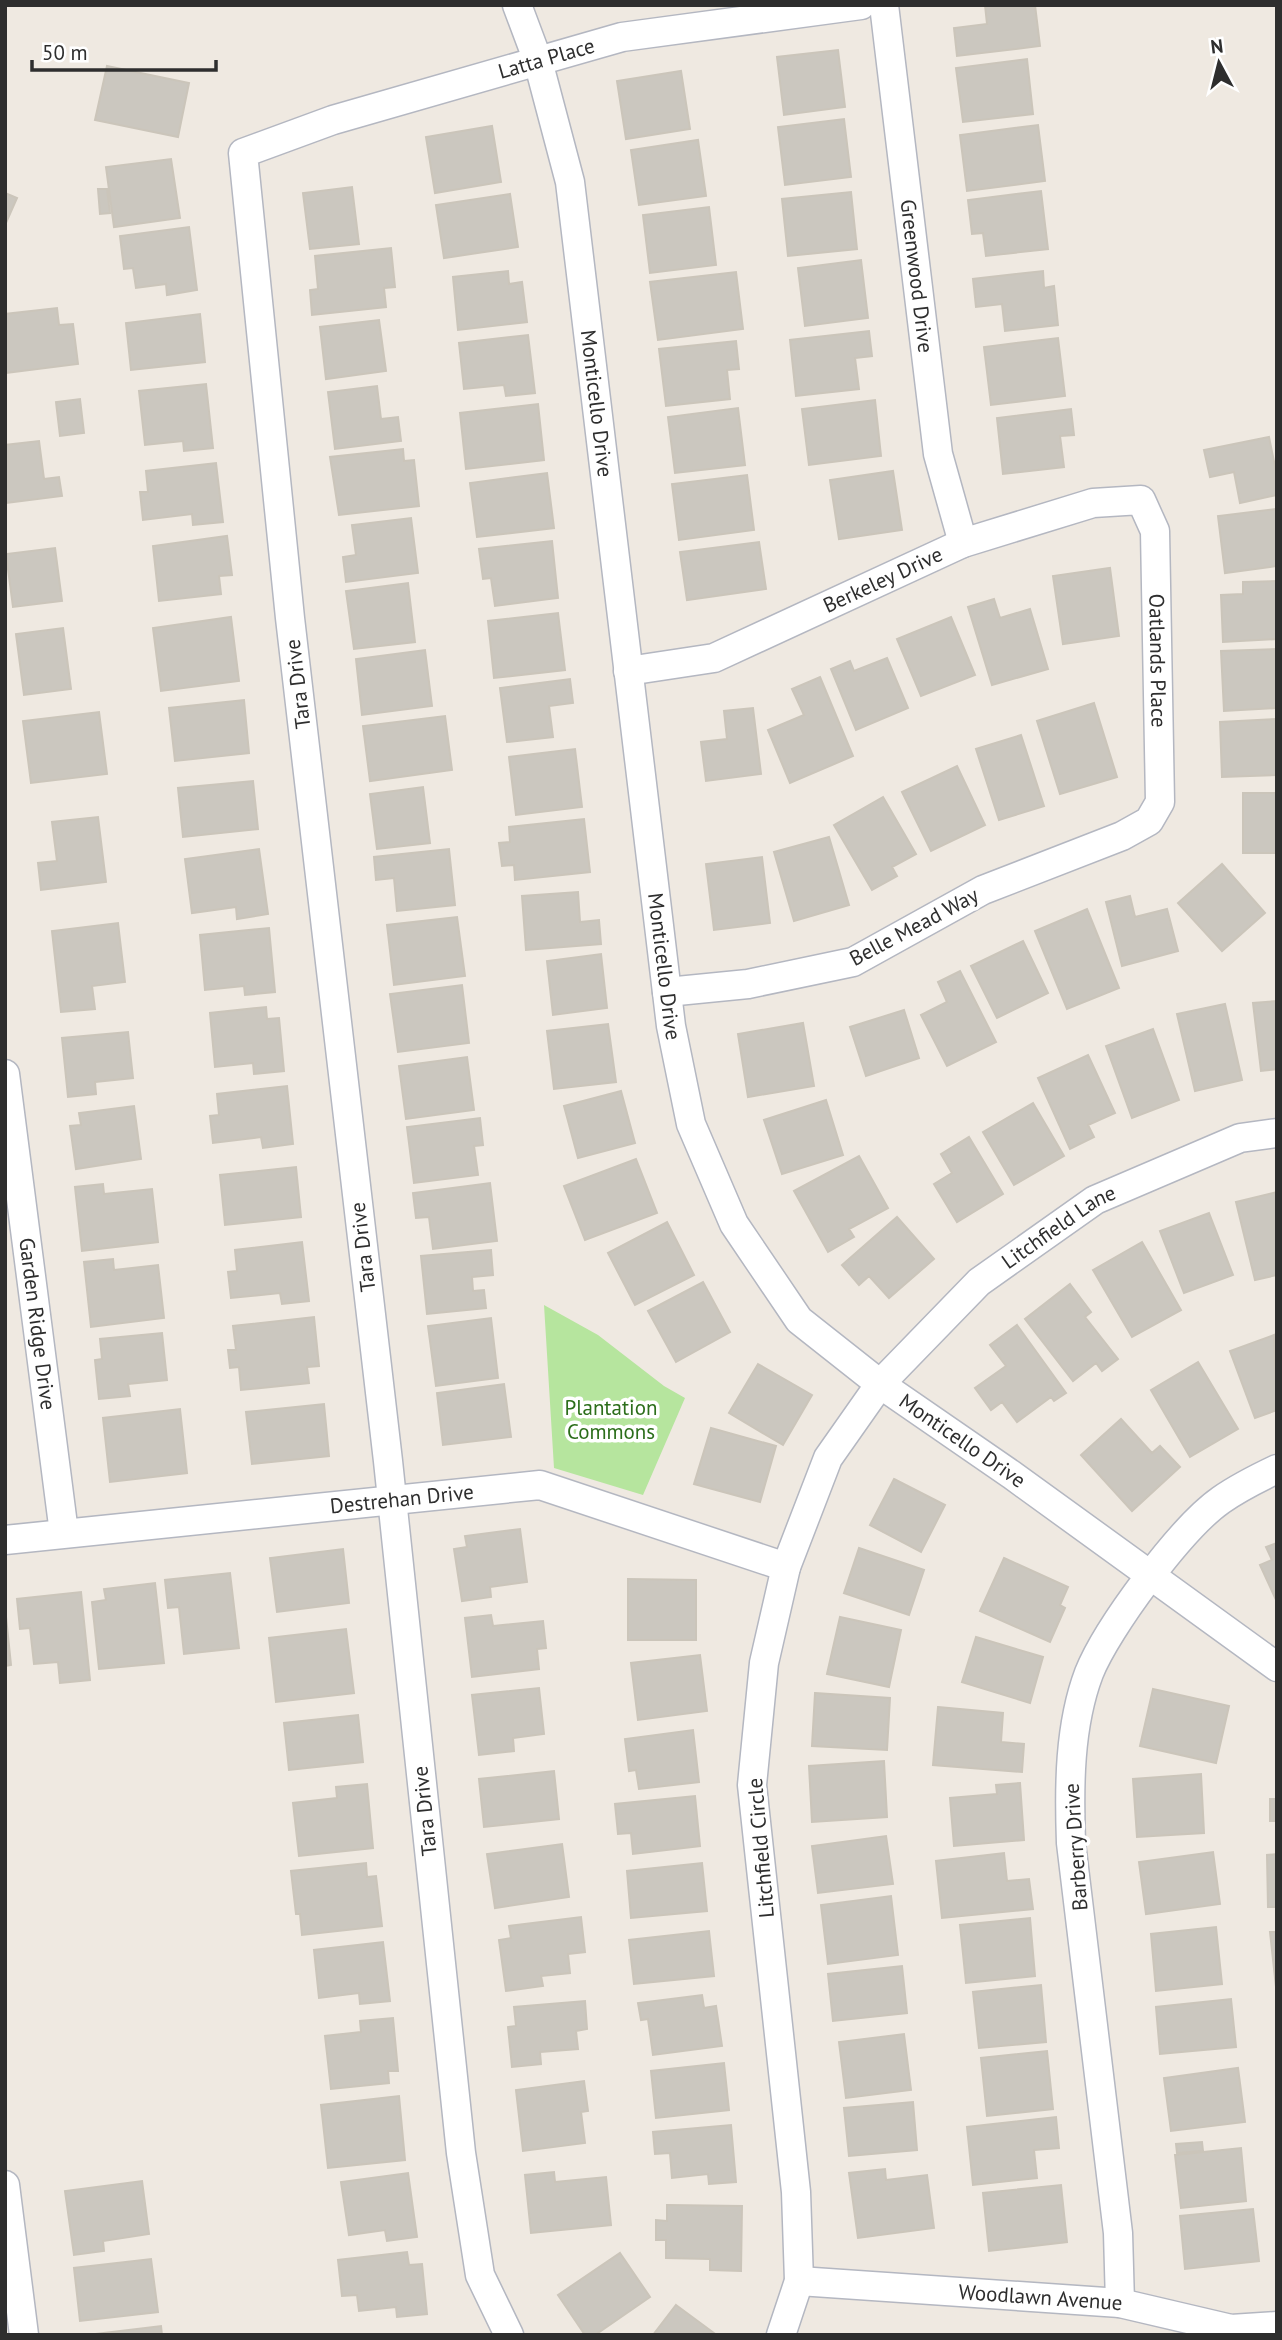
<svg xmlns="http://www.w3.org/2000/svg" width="1282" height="2340" font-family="'PT Sans',sans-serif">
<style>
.green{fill:#b6e59e}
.building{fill:#cbc7bf;stroke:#cbc5ba;stroke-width:2}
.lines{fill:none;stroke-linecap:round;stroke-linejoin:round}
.minor-casing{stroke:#b4b7c1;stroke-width:31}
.minor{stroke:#fff;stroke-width:28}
.labels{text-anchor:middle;stroke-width:7;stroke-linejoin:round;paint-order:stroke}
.street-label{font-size:21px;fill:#2e2e2e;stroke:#fff}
.park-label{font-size:21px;fill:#2c6e1b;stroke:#fff}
</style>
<rect width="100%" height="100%" fill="#efe9e1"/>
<path class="green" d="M544,1305L598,1335L664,1386L685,1398L643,1495L554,1468Z"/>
<path class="building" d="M985,5H1035L1040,46L957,56L954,28L987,24Z
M838,50L845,107L784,115L777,57Z
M1027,59L1033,114L963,122L956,68Z
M107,66L189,83L178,137L95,120Z
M681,71L690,129L626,139L617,81Z
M844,119L851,177L785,185L778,127Z
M1038,125L1045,181L967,191L960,135Z
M492,126L501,182L435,193L426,137Z
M698,140L706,196L639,205L631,150Z
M171,159L180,218L114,227L106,167Z
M352,187L359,244L310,249L303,193Z
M98,189H107L110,213L100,214Z
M1041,191L1048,249L986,256L983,233L972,234L968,200Z
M851,192L857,249L788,256L782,199Z
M5,193L17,198L5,225Z
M510,194L518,247L444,258L436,205Z
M709,207L716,265L650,273L643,215Z
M189,227L197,290L167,295L166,284L136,288L133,268L124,269L120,236Z
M391,248L395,287L384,288L386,307L312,315L310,290L318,289L315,256Z
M861,260L868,318L805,326L798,268Z
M508,271L509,284L522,282L527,322L458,330L453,277Z
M1043,271L1044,288L1054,286L1058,325L1005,331L1002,304L976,307L973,279Z
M736,272L743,329L658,340L650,282Z
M57,308L59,325L73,324L78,364L5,373V314Z
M200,314L205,362L131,370L126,323Z
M379,320L386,371L326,379L320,327Z
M869,331L872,356L855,358L859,389L796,396L790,340Z
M528,335L535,393L506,396L504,385L464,389L459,343Z
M1058,338L1065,396L991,405L984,347Z
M736,341L739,369L727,370L730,399L666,406L659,349Z
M206,384L213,448L184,451L183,441L145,445L139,391Z
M377,386L381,419L398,417L401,441L335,449L328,392Z
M80,399L84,433L60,436L56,402Z
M875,400L881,456L809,465L802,409Z
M538,404L544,460L466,469L460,413Z
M738,408L745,465L675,473L668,417Z
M1071,409L1074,435L1060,436L1064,467L1003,474L997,418Z
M1269,437L1277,476V495L1240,503L1234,472L1210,477L1204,450Z
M39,441L44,479L59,477L62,496L5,503V445Z
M403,449L404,461L414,460L419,506L339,515L330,457Z
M216,463L223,522L193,525L192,514L143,520L140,492H148L146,471Z
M893,471L902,530L839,539L830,480Z
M547,473L554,528L477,537L470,483Z
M747,475L754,530L679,540L672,484Z
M1277,509V566L1225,573L1218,516Z
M411,518L418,573L346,582L343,557L356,555L352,525Z
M227,536L232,575L219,576L221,594L159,601L153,546Z
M552,541L558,598L495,606L491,578L483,579L479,549Z
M759,542L766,589L687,600L680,552Z
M55,548L62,601L13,607L6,554Z
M1110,568L1119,636L1063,644L1053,576Z
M1277,581V639L1223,642L1221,595L1243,594V582Z
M408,583L415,642L354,649L346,591Z
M994,599L1000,618L1030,609L1048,669L992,685L968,607Z
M558,613L565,670L494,678L488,621Z
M231,617L239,681L161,691L153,628Z
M951,617L975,675L921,696L897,639Z
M63,628L71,689L24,695L16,634Z
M1277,649V708L1224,711L1221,651Z
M425,650L432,706L362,715L356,659Z
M887,658L908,708L856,730L831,669L850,661L854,671Z
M820,677L853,756L790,783L768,730L804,715L792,689Z
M570,679L573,703L549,706L553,737L507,742L500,688Z
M244,700L249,753L175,761L169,708Z
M1094,703L1117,777L1060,794L1037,721Z
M753,708L761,774L706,781L701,742L727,739L724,711Z
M99,712L107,774L31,783L23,721Z
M445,716L452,770L370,781L363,726Z
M1277,719V775L1222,777L1220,722Z
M1021,735L1044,806L999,820L976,749Z
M575,749L582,807L516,815L509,757Z
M957,766L985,825L931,851L902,792Z
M253,781L258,829L183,837L178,788Z
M423,787L430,843L377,849L370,794Z
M1243,793H1277V853H1243Z
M883,797L916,854L892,867L897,876L872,890L834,825Z
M98,817L106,882L41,890L38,863L57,861L52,822Z
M584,819L590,872L515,880L514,865L502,866L499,843L510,842L509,827Z
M829,837L849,905L794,921L774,852Z
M259,849L268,914L237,919L236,907L192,913L185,859Z
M449,849L455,905L397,911L394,878L376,880L374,857Z
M762,857L770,923L714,930L706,864Z
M1222,864L1265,913L1222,951L1178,903Z
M578,892L580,922L599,920L601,944L526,950L522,896Z
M1130,896L1135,917L1167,909L1178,951L1122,966L1106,902Z
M1087,909L1119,988L1067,1009L1035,931Z
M457,917L465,976L394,985L387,925Z
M118,923L125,982L92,986L95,1009L61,1012L52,931Z
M269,928L275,992L245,995L244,986L205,990L200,935Z
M1023,941L1048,993L997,1018L971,966Z
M601,954L607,1008L553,1015L547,961Z
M960,971L996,1042L947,1066L921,1015L947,1002L938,982Z
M462,985L469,1043L398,1052L390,994Z
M1277,1001V1069L1261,1071L1253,1003Z
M1225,1004L1242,1080L1195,1091L1177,1014Z
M266,1007L267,1019L279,1018L284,1071L254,1074L253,1063L215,1067L210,1013Z
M904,1010L919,1058L866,1076L850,1027Z
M803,1023L814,1086L748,1097L738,1034Z
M608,1024L616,1082L554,1089L547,1031Z
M1153,1029L1179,1100L1132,1118L1106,1046Z
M128,1032L133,1078L95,1082L96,1094L68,1097L62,1038Z
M1088,1055L1115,1113L1088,1125L1094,1137L1070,1149L1038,1078Z
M467,1057L474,1110L406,1119L399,1066Z
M287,1086L293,1144L263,1148L261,1137L213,1143L210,1116L219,1115L217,1094Z
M621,1091L635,1143L578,1158L564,1106Z
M826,1100L843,1155L782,1174L764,1120Z
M1033,1103L1064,1156L1014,1185L983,1132Z
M134,1106L141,1159L76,1169L70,1126L81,1125L79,1113Z
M480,1118L483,1145L474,1146L478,1175L414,1183L407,1127Z
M969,1137L1003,1194L957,1222L934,1184L952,1173L941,1154Z
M859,1156L888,1208L849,1229L854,1237L828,1252L794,1191Z
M636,1159L657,1213L585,1240L564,1186Z
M296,1167L301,1217L225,1225L220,1175Z
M490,1183L497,1241L433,1249L429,1217L416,1218L413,1193Z
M103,1184L104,1194L152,1189L158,1242L82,1251L75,1187Z
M1277,1192V1275L1255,1280L1236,1202Z
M1209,1213L1233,1275L1184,1293L1160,1231Z
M897,1217L934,1259L889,1298L869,1276L859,1285L842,1265Z
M667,1222L694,1275L635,1305L608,1253Z
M302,1242L309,1301L282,1304L280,1293L231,1298L228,1272L237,1271L235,1250Z
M1142,1242L1181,1310L1132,1337L1093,1270Z
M491,1250L493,1275L472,1277L473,1291L484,1290L486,1308L427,1314L421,1256Z
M113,1259L114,1270L158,1265L164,1318L91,1327L84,1262Z
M703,1282L730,1332L676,1362L648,1311Z
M1070,1284L1091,1312L1085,1317L1118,1359L1102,1371L1096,1363L1073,1381L1025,1319Z
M314,1317L319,1366L307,1367L309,1383L241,1390L239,1367L230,1368L228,1350H236L233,1326Z
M491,1318L498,1378L436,1386L428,1326Z
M1017,1325L1066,1393L1054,1401L1051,1397L1017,1422L1002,1402L991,1410L975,1388L1006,1366L990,1345Z
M162,1333L167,1380L128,1384L130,1396L99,1399L95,1360L102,1359L100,1339Z
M1274,1335L1277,1410L1255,1418L1230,1351Z
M1198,1362L1238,1429L1190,1457L1151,1390Z
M758,1364L812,1395L783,1445L729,1413Z
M504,1384L511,1437L443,1445L437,1393Z
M324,1404L329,1456L252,1464L246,1412Z
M180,1409L187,1473L110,1482L103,1418Z
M1121,1419L1152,1453L1160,1446L1180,1467L1132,1511L1081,1455Z
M711,1428L776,1446L760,1502L694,1484Z
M894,1479L945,1505L921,1552L870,1525Z
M520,1529L527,1582L490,1587L491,1597L462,1601L454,1549L467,1547L465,1536Z
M1277,1543V1602L1260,1565L1272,1560L1266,1547Z
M859,1548L924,1570L909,1615L844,1593Z
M343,1549L349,1603L277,1612L270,1558Z
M1004,1558L1068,1587L1060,1605L1065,1608L1050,1642L980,1611Z
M230,1573L239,1648L184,1654L179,1607L168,1608L165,1580Z
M628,1579L696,1580V1640H628Z
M155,1583L164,1663L99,1669L92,1602L106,1600L104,1589Z
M81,1592L90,1680L60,1683L58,1662L34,1664L30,1628L20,1629L17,1599Z
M5,1607L11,1665L5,1666Z
M491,1615L493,1626L543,1621L546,1648L537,1649L539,1669L472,1677L465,1618Z
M840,1617L901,1630L889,1687L827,1674Z
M346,1629L354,1693L276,1702L269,1638Z
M976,1637L1043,1657L1030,1703L962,1682Z
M700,1655L707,1711L638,1720L631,1663Z
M539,1688L544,1734L513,1738L514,1751L479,1755L472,1695Z
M1153,1689L1229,1706L1216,1763L1140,1746Z
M815,1693L890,1698L887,1750L812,1746Z
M938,1707L1003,1713L1001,1742L1024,1744L1022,1772L933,1765Z
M358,1715L363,1762L289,1770L284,1723Z
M693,1730L699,1782L639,1789L636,1770L629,1771L625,1739Z
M884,1761L887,1817L812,1822L809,1766Z
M554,1771L559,1819L484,1827L479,1779Z
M1201,1774L1204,1833L1137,1837L1133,1779Z
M1020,1783L1024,1840L954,1846L950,1798L997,1794L996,1785Z
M367,1784L373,1848L299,1856L293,1803L337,1798L336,1787Z
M695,1796L700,1846L633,1854L631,1833L618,1834L615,1804Z
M1270,1799H1277V1821H1270Z
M886,1836L893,1884L818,1893L812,1846Z
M562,1844L569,1897L495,1908L487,1854Z
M1213,1852L1220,1904L1146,1914L1139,1862Z
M1004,1853L1007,1881L1029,1879L1033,1909L942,1918L936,1861Z
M1277,1854V1907H1268L1267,1855Z
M366,1863L367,1877L376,1876L382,1926L302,1935L300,1914H296L291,1871Z
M702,1863L707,1911L631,1918L627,1871Z
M891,1896L898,1955L828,1964L821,1905Z
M581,1917L585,1952L568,1954L570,1973L541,1976L543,1986L506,1991L499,1940L511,1938L509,1926Z
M1030,1918L1035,1976L966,1983L960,1925Z
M1216,1927L1222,1984L1156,1991L1151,1934Z
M709,1931L714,1976L634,1984L629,1940Z
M1270,1932H1277V1987H1276Z
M383,1942L390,2001L360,2004L359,1993L319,1998L314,1950Z
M902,1966L907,2013L833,2021L828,1974Z
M1041,1985L1046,2042L979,2048L973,1992Z
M702,1995L704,2008L716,2006L722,2046L653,2055L648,2019L641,2020L638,2003Z
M1231,1999L1236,2047L1160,2054L1156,2007Z
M585,2001L587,2029L576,2031L578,2049L540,2052L541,2064L512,2067L508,2027L516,2026L514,2007Z
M393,2018L398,2071H388L389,2083L331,2089L325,2036L361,2032L360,2021Z
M904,2034L911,2090L846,2098L839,2042Z
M1047,2051L1053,2109L987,2116L981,2058Z
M724,2063L729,2110L656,2118L651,2071Z
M1238,2068L1245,2122L1171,2131L1164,2078Z
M584,2081L588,2111L581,2112L585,2143L523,2151L516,2090Z
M399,2096L405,2160L328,2168L321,2105Z
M913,2102L917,2150L849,2156L844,2108Z
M1056,2117L1059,2148L1034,2150L1037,2178L973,2185L967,2127Z
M731,2125L736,2182L709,2184L708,2174L672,2178L670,2153L655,2154L653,2132Z
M1202,2142L1203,2151L1177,2153L1176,2144Z
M1241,2148L1246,2201L1181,2208L1175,2155Z
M885,2169L886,2180L927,2175L934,2228L858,2238L849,2173Z
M554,2172L555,2182L606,2177L611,2225L531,2233L525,2175Z
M408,2173L417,2237L387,2241L385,2230L349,2235L341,2182Z
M142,2181L149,2234L103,2241L104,2251L74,2255L65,2191Z
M1061,2185L1067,2242L989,2251L983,2193Z
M667,2205L742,2206L741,2271L710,2270V2259L666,2258V2240H656V2220L667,2221Z
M1253,2209L1259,2261L1185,2269L1180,2216Z
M407,2252L409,2265L422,2264L427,2314L397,2317L396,2307L359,2311L357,2295L342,2296L338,2260Z
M620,2253L650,2297L595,2335H585L558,2295Z
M151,2259L158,2312L80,2321L74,2268Z
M676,2305L714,2333L712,2335H653Z
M161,2326L162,2335H87Z"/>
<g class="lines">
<defs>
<g id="minor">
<path id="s1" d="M517,5L538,61L570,182L671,1026L691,1124L734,1224L799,1320L880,1384L1012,1475L1277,1667"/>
<path id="s2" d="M884,5L938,454L963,543"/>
<path id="s3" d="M628,671L714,658L963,543L1093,503L1141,500L1155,531L1160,802L1149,821L1122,836L983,890L853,962L748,984L667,992"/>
<path id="s4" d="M5,1074L64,1533"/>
<path id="s5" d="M5,1540L540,1485L786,1567"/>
<path d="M5,2185L24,2335"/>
<path id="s6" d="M799,2281L1120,2303L1231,2329L1277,2326"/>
<path d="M1120,2303L1118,2233L1071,1843C1069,1787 1069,1726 1089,1673C1107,1628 1181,1528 1221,1500C1238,1488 1258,1478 1277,1469"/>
<path id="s7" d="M509,2335L480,2275L461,2153L388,1461L290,618L243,153L333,120L622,37L861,5"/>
<path id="s8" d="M781,2335L799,2281L796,2192L752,1785L764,1663L786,1567L828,1458L880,1384L979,1282L1095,1200L1240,1138L1277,1133"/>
</g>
</defs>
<use href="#minor" class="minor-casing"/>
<use href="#minor" class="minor"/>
</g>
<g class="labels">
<g class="street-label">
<text dy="7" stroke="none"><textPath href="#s7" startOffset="2520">Latta Place</textPath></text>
<text dy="7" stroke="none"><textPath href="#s2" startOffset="273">Greenwood Drive</textPath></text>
<text dy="7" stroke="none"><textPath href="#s1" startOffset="408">Monticello Drive</textPath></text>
<text dy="7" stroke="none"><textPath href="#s3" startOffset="273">Berkeley Drive</textPath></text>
<text dy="7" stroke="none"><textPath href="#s3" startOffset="709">Oatlands Place</textPath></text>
<text transform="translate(298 684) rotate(-97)" y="7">Tara Drive</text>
<text transform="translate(914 927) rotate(-28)" y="7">Belle Mead Way</text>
<text dy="7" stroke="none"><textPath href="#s1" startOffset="975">Monticello Drive</textPath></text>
<text dy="7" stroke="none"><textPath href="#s8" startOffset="1223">Litchfield Lane</textPath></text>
<text transform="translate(363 1247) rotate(-97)" y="7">Tara Drive</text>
<text dy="7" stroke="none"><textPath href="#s4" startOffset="252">Garden Ridge Drive</textPath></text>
<text dy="7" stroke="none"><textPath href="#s1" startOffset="1563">Monticello Drive</textPath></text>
<text dy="7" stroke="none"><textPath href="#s5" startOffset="399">Destrehan Drive</textPath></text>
<text transform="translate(425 1811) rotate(-96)" y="7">Tara Drive</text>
<text transform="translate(1076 1847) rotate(-94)" y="7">Barberry Drive</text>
<text transform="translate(761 1848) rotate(-95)" y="7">Litchfield Circle</text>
<text dy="7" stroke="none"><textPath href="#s6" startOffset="242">Woodlawn Avenue</textPath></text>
</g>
<g class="park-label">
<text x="611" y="1415">Plantation<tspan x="611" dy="24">Commons</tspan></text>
</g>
</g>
<rect width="1282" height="2340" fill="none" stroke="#2e2e2e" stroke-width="14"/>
<g transform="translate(1219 63) rotate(353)" stroke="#ffffff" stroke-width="5" paint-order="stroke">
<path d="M0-5L12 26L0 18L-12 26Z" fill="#2e2e2e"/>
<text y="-10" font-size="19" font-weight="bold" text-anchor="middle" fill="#2e2e2e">N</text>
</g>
<path d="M32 60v10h184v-10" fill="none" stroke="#2e2e2e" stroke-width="3.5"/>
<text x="42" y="60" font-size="21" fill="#2e2e2e" stroke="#ffffff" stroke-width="5" paint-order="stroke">50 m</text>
</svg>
